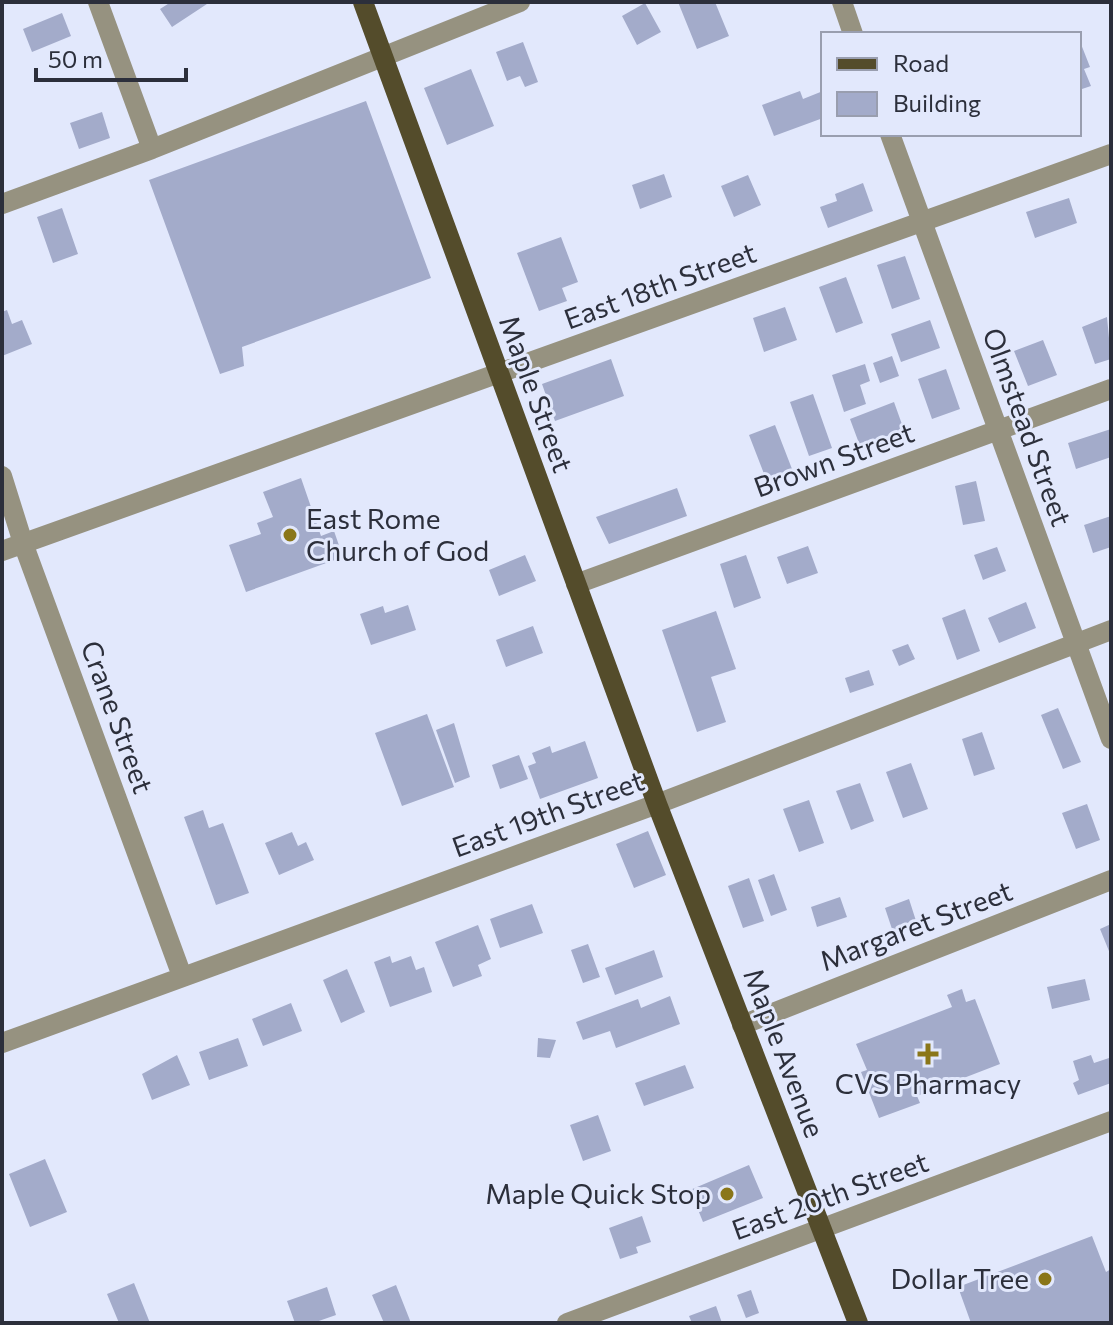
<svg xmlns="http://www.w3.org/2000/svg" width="1113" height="1325" font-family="Commissioner,sans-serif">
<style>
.building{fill:#a3abca}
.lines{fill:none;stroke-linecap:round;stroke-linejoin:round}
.minor{stroke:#969280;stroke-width:20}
.major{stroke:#544c2b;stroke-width:20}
.poi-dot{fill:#8a7619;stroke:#e2e8fc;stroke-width:3}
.labels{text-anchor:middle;stroke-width:6;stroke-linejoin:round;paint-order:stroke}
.street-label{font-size:28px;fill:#2c2f3b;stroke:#e2e8fc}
.poi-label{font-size:28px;fill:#2c2f3b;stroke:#e2e8fc;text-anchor:end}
</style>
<rect width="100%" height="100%" fill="#e2e8fc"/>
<path class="building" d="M171,2H210L172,27L160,9Z
M678,2H715L729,36L697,49Z
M645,3L661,32L637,45L622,16Z
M62,13L71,36L32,52L23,29Z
M1079,39L1090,67L1084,69L1091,86L1079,90Z
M523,42L538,82L525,87L520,76L507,81L496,52Z
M471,69L494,126L447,145L424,88Z
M800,91L803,99L823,91V118L774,136L762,105Z
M366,101L431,278L242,347L244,366L220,374L149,180Z
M102,112L110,138L79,149L70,123Z
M664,174L672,197L640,209L632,185Z
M748,175L761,205L734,217L721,186Z
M863,183L873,211L828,228L820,207L837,201L835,194Z
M1069,198L1077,223L1035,238L1026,212Z
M62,208L78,254L53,263L37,217Z
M561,237L578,282L562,288L567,301L539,311L517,253Z
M905,256L920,299L892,309L877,265Z
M846,277L863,323L836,333L819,287Z
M785,307L797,340L764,352L753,318Z
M7,310L12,324L22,320L32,344L2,356V312Z
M1107,317L1111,359L1095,364L1082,327Z
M930,320L940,348L901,362L891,334Z
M1043,340L1057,375L1028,386L1014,351Z
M892,356L899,376L880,383L873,363Z
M611,359L624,396L555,421L542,384Z
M865,364L870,381L860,385L866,404L844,412L832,375Z
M946,369L960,409L932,419L918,379Z
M813,394L832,448L809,456L790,402Z
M894,402L904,430L860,446L850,419Z
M775,425L792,469L766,479L749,435Z
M1111,429V457L1076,469L1068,443Z
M301,478L321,536L334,531L343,557L246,592L229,545L261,534L257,523L273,517L263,492Z
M976,481L985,521L963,525L955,486Z
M677,488L687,516L609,544L596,517Z
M1111,516V547L1093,553L1084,525Z
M808,546L818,573L787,584L777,557Z
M997,547L1006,571L983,580L974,555Z
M525,555L536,581L499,596L489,570Z
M746,555L761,598L734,608L720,564Z
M1026,602L1036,628L999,643L988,618Z
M408,605L416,630L371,645L360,614L383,606L385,613Z
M965,609L980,651L957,660L942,618Z
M716,611L736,669L711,677L726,722L697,732L662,630Z
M533,626L543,653L506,667L496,640Z
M908,644L915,659L899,666L892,650Z
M869,670L874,685L850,693L845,678Z
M1058,708L1081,762L1063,769L1041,715Z
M427,714L454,787L402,806L375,733Z
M454,723L470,777L455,783L436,730Z
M982,732L995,769L974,776L962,739Z
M585,741L598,778L540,799L528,766L536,763L532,753L550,746L552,753Z
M519,755L528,779L500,789L492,765Z
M911,763L928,809L903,818L886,772Z
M860,783L874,821L851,830L836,791Z
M809,800L824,843L799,852L783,809Z
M1087,804L1100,840L1076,849L1062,813Z
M203,810L209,828L223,823L249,893L216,905L184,817Z
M648,831L666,875L634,888L616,844Z
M292,832L298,846L306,842L314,860L279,875L265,843Z
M774,874L787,910L771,916L758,880Z
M749,878L764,921L743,928L728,886Z
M840,897L847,917L817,927L811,907Z
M909,899L917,924L893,932L885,908Z
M532,904L543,933L500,948L490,919Z
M1111,924V956L1100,929Z
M478,925L491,959L478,965L482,976L453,987L435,942Z
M588,944L600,977L583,983L571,950Z
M654,950L663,977L615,995L605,968Z
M390,956L392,963L411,956L416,970L424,967L432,992L390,1007L374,962Z
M347,969L365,1012L341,1023L323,980Z
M1085,979L1090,1000L1052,1009L1047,987Z
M962,989L966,1002L975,999L1000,1064L917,1096L920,1103L879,1118L861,1072L867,1070L856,1044L952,1007L947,995Z
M670,996L680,1024L616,1048L610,1031L583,1040L576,1022L638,999L641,1008Z
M291,1003L302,1031L263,1046L252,1019Z
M238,1038L248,1066L209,1080L199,1052Z
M538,1038L556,1040L550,1058L537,1057Z
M177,1055L190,1085L152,1100L142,1074Z
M1091,1055L1094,1063L1109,1058L1111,1083L1078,1095L1073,1083L1079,1080L1073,1061Z
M685,1065L694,1088L644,1106L635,1083Z
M598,1115L611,1151L583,1161L570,1125Z
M45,1159L67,1212L30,1227L9,1174Z
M749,1165L763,1198L703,1222L690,1190Z
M642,1216L651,1242L636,1247L638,1253L620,1259L609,1228Z
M1092,1236L1106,1272L1111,1269V1323H971L958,1287Z
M134,1283L150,1323H119L107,1294Z
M396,1285L411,1323H384L372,1295Z
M327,1287L336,1315L313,1323H295L287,1301Z
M751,1290L759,1313L746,1318L737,1295Z
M716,1306L722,1323H692L689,1316Z"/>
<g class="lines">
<path class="minor" d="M98,2L152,149
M842,2L853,34
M890,134L1111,739
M2,204L152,149L520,2
M2,476L23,543L182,976
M2,551L1111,154
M576,584L1111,389
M742,1025L1111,880
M2,1043L657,804L1111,630
M567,1323L1111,1121"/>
<path class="major" d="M363,2L657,804L858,1323"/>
</g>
<g class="poi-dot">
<circle cx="290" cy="535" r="8"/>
<path d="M924 1042h8v8h8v8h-8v8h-8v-8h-8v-8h8z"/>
<circle cx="727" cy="1194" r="8"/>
<circle cx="1045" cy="1279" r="8"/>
</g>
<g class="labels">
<g class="street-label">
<text transform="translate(660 286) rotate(-20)" y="10">East 18th Street</text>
<text transform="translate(536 394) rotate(70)" y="10">Maple Street</text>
<text transform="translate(1027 427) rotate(70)" y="10">Olmstead Street</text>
<text transform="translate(834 460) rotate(-20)" y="10">Brown Street</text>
<text transform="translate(117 717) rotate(70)" y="10">Crane Street</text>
<text transform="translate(548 814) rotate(-20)" y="10">East 19th Street</text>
<text transform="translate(916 926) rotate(-21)" y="10">Margaret Street</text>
<text transform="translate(784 1053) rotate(69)" y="10">Maple Avenue</text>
<text transform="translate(830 1196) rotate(-20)" y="10">East 20th Street</text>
</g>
<g class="poi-label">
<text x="306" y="529" text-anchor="start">East Rome<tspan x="306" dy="32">Church of God</tspan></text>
<text x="928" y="1094" text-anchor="middle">CVS Pharmacy</text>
<text x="711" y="1204">Maple Quick Stop</text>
<text x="1029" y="1289">Dollar Tree</text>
</g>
</g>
<rect width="1113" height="1325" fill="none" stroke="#2c2f3b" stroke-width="8"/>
<rect x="821" y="32" width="260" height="104" fill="#e2e8fc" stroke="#999eaf" stroke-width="2"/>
<rect x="837" y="58" width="40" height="12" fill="#544c2b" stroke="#999eaf" stroke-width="2"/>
<text x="893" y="72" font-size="24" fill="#2c2f3b">Road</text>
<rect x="837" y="92" width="40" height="24" fill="#a3abca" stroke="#999eaf" stroke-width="2"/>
<text x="893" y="112" font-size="24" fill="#2c2f3b">Building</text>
<path d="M36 68v12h150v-12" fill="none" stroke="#2c2f3b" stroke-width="4"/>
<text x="48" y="68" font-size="24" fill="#2c2f3b" stroke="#e2e8fc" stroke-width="6" paint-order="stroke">50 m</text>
</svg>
